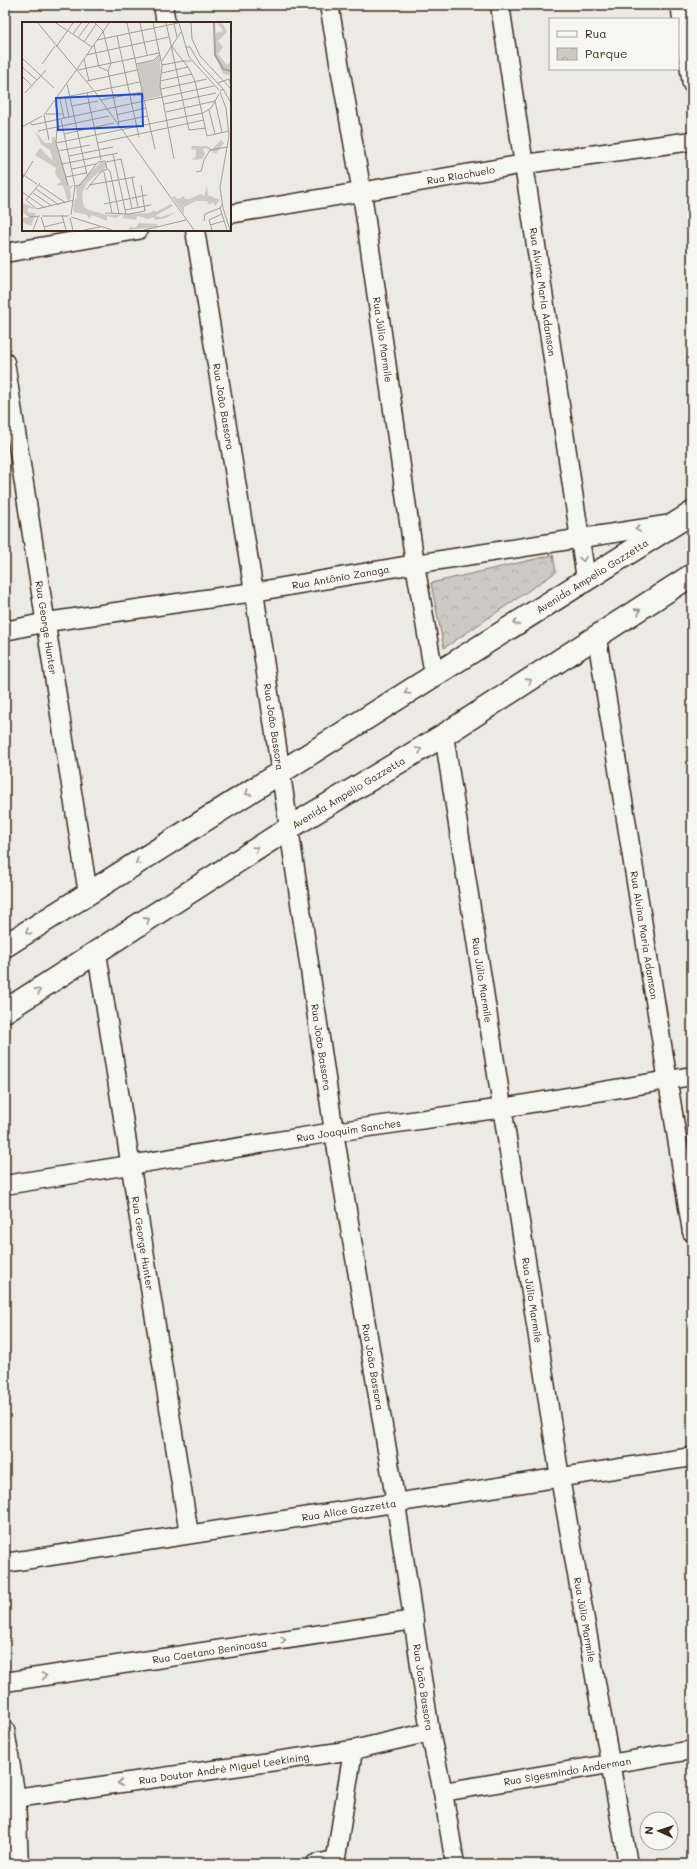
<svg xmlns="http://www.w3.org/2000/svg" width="697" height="1869" font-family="Mali,sans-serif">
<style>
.park{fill:url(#park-crowns);stroke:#847a71}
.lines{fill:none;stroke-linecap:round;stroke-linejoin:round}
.street-casing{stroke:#3b2a1e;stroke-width:21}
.secondary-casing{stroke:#3b2a1e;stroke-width:25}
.primary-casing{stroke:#3b2a1e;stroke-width:25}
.street{stroke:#f6f6f2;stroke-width:18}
.secondary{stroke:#f6f6f2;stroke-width:22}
.primary{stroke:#f6f6f2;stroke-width:22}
.oneway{stroke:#989088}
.labels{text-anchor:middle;stroke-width:4;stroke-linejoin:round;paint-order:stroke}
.street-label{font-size:10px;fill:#3b2a1e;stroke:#f6f6f2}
.inset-river{fill:none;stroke:#a8a198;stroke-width:2}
.inset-road{fill:none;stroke:#a59d95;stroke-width:1}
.view{fill:#1d4ed8;fill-opacity:0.15;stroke:#1d4ed8;stroke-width:2}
.inset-edge{fill:none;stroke:#3b2a1e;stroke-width:2}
</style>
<defs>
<pattern id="park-crowns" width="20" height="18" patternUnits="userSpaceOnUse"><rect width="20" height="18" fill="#cdcac4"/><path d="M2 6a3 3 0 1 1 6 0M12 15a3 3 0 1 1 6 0" fill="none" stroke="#b1aea8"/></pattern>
</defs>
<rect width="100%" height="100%" fill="#ebeae5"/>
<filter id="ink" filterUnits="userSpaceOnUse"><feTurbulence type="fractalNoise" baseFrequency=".025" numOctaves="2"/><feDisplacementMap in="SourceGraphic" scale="8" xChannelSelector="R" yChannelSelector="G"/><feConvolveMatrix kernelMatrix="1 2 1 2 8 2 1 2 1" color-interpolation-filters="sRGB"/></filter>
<g filter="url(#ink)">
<path class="park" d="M553,555L556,572L444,648L431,583Z"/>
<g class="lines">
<defs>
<g id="street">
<path d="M163,5L166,23"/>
<path id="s1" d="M329,5L362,193L415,564L434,675"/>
<path id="s2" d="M500,5L586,579"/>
<path d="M680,5L692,84"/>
<path id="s3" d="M230,214L525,164L692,141"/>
<path id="s4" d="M195,230L254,592L334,1132L396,1504L430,1732L443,1792L455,1864"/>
<path d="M5,253L138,230"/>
<path id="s5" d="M5,362L88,894"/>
<path id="s6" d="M5,631L47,622L254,592L415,564L672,524"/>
<path id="s7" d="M597,638L692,1232"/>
<path id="s8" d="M444,735L560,1478L628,1864"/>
<path id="s9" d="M97,953L189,1534"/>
<path id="s10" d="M5,1185L334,1132L503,1108L692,1076"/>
<path id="s11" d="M5,1563L692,1457"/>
<path id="s12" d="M5,1682L414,1620"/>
<path d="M5,1730L16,1798L19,1864"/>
<path id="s13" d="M443,1792L692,1750"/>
<path id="s14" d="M16,1798L353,1750L430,1732"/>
<path d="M315,1864L335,1860"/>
<path d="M335,1864L353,1750"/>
</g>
<path id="secondary" d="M5,1808L16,1798
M5,1858L13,1864"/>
<g id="primary">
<path id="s15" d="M5,946L692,513"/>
<path id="s16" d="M5,1011L289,828L444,735L692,575"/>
</g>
</defs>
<use href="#street" class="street-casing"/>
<use href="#secondary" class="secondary-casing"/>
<use href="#primary" class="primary-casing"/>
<use href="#street" class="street"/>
<use href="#secondary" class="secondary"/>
<use href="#primary" class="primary"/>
</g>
<defs><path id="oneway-chevron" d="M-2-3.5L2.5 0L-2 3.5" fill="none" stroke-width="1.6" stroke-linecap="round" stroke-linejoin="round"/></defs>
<g class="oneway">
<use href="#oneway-chevron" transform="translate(638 529) rotate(171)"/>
<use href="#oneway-chevron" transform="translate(583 559) rotate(81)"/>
<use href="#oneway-chevron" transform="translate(638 611) rotate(-33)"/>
<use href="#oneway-chevron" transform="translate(516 623) rotate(148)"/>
<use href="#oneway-chevron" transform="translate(529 681) rotate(-32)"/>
<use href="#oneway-chevron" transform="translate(407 692) rotate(148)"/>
<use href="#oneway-chevron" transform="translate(419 750) rotate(-31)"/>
<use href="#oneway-chevron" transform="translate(248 793) rotate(148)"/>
<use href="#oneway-chevron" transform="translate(256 849) rotate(-33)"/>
<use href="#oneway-chevron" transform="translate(138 862) rotate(148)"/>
<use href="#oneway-chevron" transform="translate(147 920) rotate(-33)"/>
<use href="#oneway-chevron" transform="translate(28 932) rotate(148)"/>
<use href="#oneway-chevron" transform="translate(38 991) rotate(-32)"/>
<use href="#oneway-chevron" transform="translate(283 1640) rotate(-9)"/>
<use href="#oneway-chevron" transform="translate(44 1676) rotate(-9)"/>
<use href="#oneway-chevron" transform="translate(120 1783) rotate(172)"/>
</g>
</g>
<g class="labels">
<g class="street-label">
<text dy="4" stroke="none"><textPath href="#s3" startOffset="234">Rua Riachuelo</textPath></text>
<text dy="4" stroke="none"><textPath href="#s2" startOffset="290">Rua Alvina Maria Adamson</textPath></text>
<text dy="4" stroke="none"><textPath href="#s1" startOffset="339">Rua Júlio Marmile</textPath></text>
<text dy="4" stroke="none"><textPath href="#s4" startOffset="179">Rua João Bassora</textPath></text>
<text dy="4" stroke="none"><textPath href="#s15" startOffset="694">Avenida Ampelio Gazzetta</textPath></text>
<text dy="4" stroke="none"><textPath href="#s6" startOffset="340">Rua Antônio Zanaga</textPath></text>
<text dy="4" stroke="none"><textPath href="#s5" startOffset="269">Rua George Hunter</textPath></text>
<text dy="4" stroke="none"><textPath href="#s4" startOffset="503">Rua João Bassora</textPath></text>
<text dy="4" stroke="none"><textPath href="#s16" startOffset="407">Avenida Ampelio Gazzetta</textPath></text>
<text dy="4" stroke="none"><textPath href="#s7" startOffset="301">Rua Alvina Maria Adamson</textPath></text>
<text dy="4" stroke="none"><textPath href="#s8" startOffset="248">Rua Júlio Marmile</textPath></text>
<text dy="4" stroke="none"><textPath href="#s4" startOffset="827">Rua João Bassora</textPath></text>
<text dy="4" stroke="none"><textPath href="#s10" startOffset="348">Rua Joaquim Sanches</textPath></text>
<text dy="4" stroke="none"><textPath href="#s9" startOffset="294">Rua George Hunter</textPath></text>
<text dy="4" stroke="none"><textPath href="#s8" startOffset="572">Rua Júlio Marmile</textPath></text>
<text dy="4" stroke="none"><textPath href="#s4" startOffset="1151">Rua João Bassora</textPath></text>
<text dy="4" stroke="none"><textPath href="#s11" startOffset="348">Rua Alice Gazzetta</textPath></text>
<text dy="4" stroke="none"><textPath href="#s8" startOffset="896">Rua Júlio Marmile</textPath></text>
<text dy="4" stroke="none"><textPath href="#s12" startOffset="207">Rua Caetano Benincasa</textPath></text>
<text dy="4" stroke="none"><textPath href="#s4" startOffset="1475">Rua João Bassora</textPath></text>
<text dy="4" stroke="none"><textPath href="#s14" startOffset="210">Rua Doutor André Miguel Leekining</textPath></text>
<text dy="4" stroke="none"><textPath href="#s13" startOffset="126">Rua Sigesmindo Anderman</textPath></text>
</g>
</g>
<g transform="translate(22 22)">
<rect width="209" height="209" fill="#ebeae5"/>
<path d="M195,1L201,2L205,10L196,19L201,25L196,32L205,43L209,39V52L206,53L201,52L192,29L194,11L201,9ZM13,109L23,121H30V115H33L47,164L52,163L48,167L49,176L46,180L41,164L34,163L39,160L33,152L34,146L13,133L18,126L31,139L28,128L19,122ZM199,118L202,121L194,132L184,126L181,127L183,132L180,137L170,138L174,134V128L169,127L170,124H185L190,127ZM80,139L85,142L82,149L76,151L65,161L60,172L62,185L67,188L85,193L101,192L94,196L85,194V199L70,193L67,197L65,193L52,190L51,187L53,177L55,176L54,165ZM185,164L186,173L198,178L193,184L191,180L187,183L185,179H174L162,185V192L150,175L152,174L156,177L162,174L163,177H167L179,172L182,174ZM0,178L1,181L11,185L13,187L6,186V190L14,191L9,204L0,200V196L8,195L0,186ZM149,182L151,184L133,194L139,195L154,190L144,196L133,198L132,195L126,197L115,194L114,198L101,196L102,192L128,191L132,188L134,190ZM117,201L135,202L136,205L106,208L109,204L113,206Z" fill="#cdcac4"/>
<path d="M138,33L139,74L122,78L115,42L132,39Z" fill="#cdcac4"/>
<path class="inset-river" d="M192,1L193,33L201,47L209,49"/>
<path class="inset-road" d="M16,1L73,70L172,208M34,1L70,25M105,1L133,127M118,1L125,33M131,1L140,43L138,64L152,137M144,1L149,23L161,39H169M157,1L167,35L197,68M169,1L170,17L178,34L209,67M152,2L155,15M51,12L59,1M95,14L117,115M56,16L67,1M75,18L156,1M62,20L74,2M72,23L77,45L86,49L89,41L81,9L73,1M149,23L167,108L184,106M34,25L51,1M163,25H168L178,42L201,67L198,69M64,33L147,15M0,36L32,66M62,37L67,59M140,39L159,10M20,42L33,24M114,42L132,38L138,32M140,43L161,39L166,45L173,59L185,114L207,109M0,45L15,58M55,47L87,1M56,48L137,31M86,49L97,102M140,51L166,45M0,54L10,64M65,59L115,48M138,59L170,52M196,61L207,57L209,64M45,62L65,153M139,67L185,57M201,67L209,81M198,70L204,86L207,114L198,165L201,186L208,208M3,71L24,48M65,71L79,138M43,76L47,95M34,77L118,60M38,77L42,96M79,78L120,70M33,80L36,92M142,82L194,71M50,84L76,79M187,88L193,112M144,90L193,79L200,110M24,92H41M22,93L27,118M22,93L55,47M94,93L124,86M39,97L53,164L49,193M8,100L10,103L192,64M96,100L125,94M0,105L20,94M35,105L34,121L46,163M16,109L87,94M42,112L92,101M34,121L181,91L189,86L197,72M75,121L182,98M36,129L68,123M91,132L104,192M47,134L91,125M99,137L110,186M84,140L100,137M40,142L96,131M50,147L74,142M85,147L88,149L97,192M82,150L90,191M174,150L179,149L182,138L188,128L206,125M0,152L15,162M44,155L64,151M110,156L116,185M0,157L11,139M18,161L4,178L15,187L52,178M17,163L44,181M67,163L113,155M53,164L58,163L76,140L83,139L85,147L78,151L64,168M14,167L37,183M0,170L23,186M11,171L30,184M82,182L125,173M200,183L198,186L205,208M0,188L8,195L18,194M103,188L129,183M83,191L107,192L123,189L119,163M40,193L44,208M20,194H47M19,195L23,208M49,195L90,208M48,196L51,208M182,199L183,192L198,186M188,203L202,199M22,205L42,200M11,208L16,195M62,208L78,205M122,208L164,198M190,208L187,198L200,192"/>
<path class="view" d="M120,72L121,104L36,108L34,76Z"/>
<rect width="209" height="209" class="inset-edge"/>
</g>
<rect width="697" height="1869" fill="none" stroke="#f6f6f2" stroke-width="20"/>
<rect x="10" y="10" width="677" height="1849" fill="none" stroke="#3b2a1e" stroke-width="1.5" filter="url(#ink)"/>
<rect x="549" y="18" width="130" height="52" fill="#f6f6f2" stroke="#aba49d"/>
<rect x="557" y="31" width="20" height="6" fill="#f6f6f2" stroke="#aba49d"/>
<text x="585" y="38" font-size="12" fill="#3b2a1e">Rua</text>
<rect x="557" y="48" width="20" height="12" fill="url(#park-crowns)" stroke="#aba49d"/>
<text x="585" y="58" font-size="12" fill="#3b2a1e">Parque</text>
<g transform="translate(659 1831) rotate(273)"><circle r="19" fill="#f6f6f2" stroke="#aba49d"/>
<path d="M0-3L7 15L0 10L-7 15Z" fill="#3b2a1e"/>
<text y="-6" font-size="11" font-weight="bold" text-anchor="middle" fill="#3b2a1e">N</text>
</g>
</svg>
